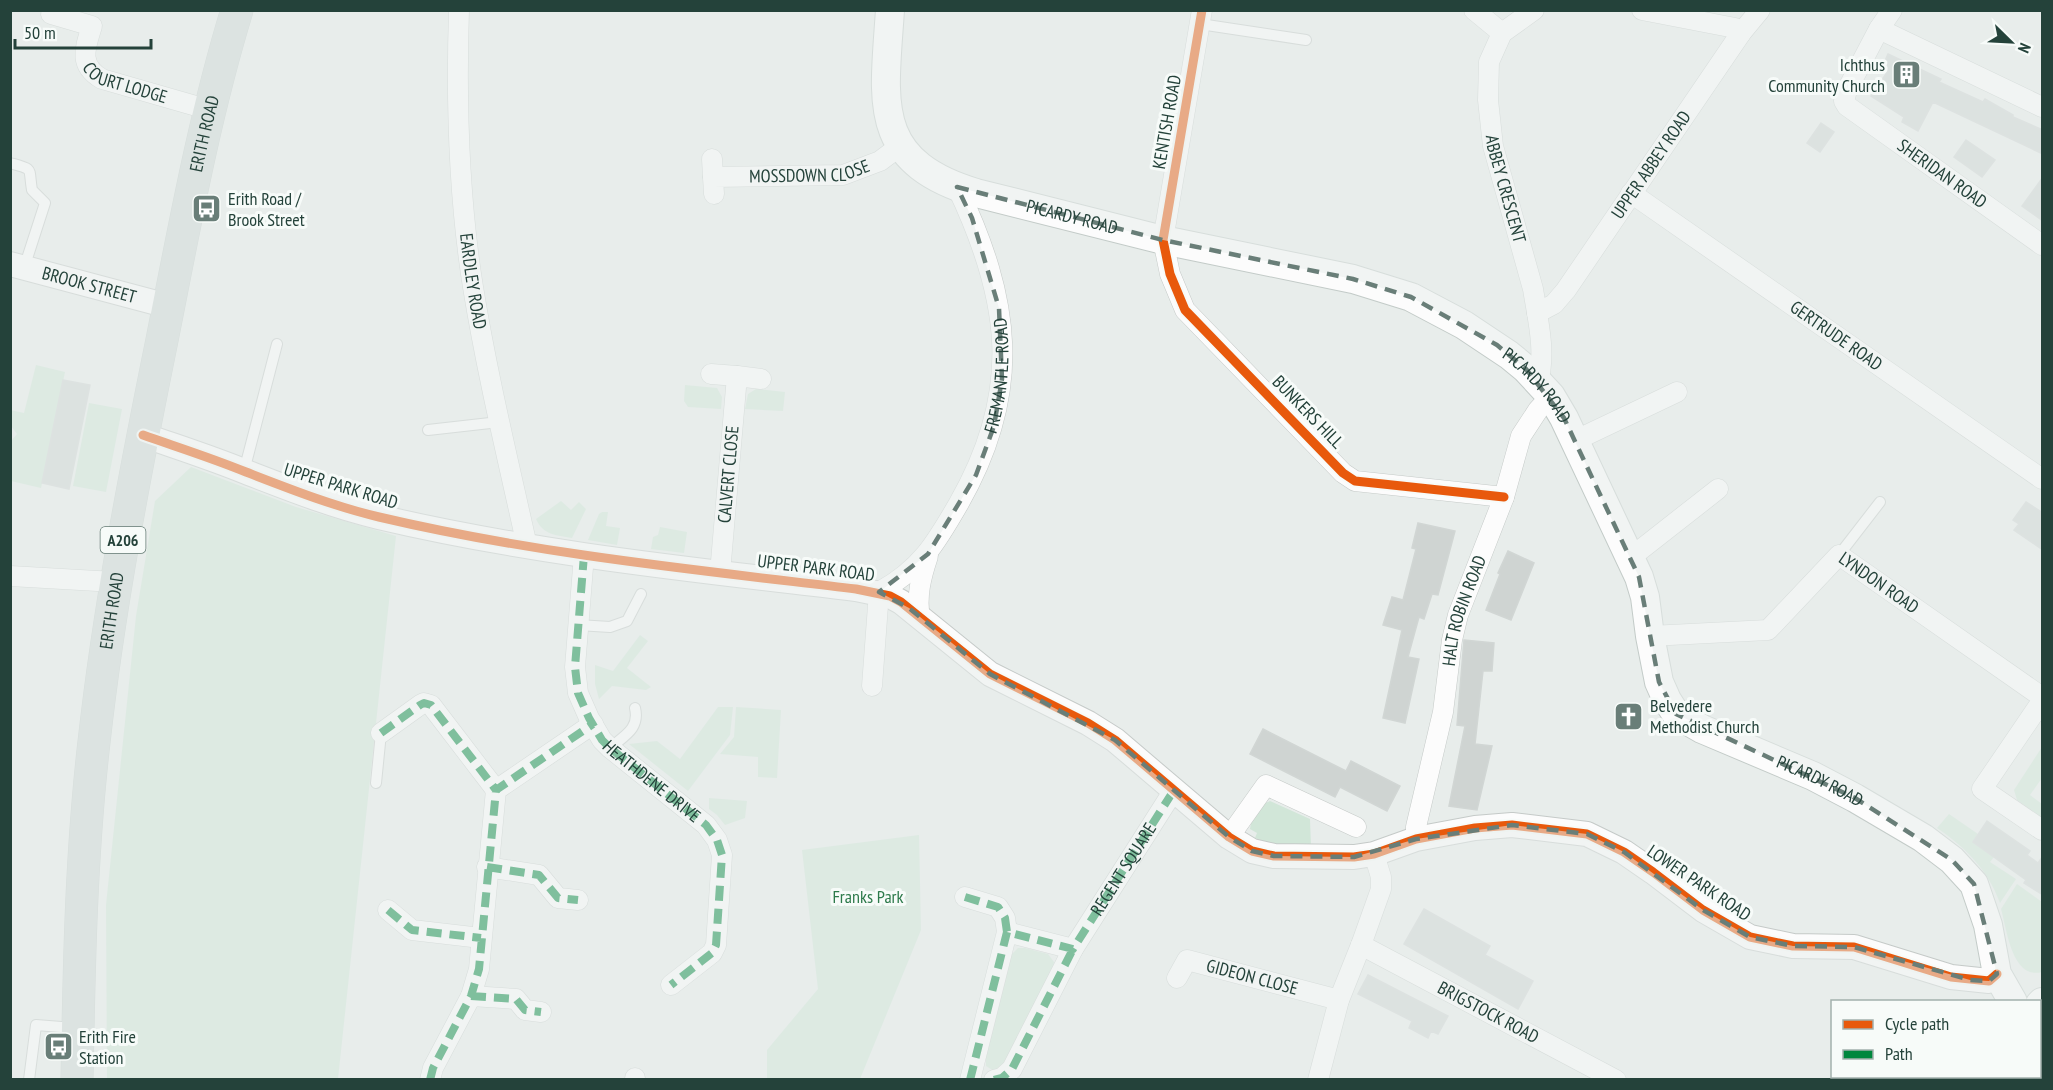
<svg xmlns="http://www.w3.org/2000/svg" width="2053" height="1090" font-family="'PT Sans Narrow',sans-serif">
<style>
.green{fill:#d1e6d8}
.building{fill:#cfd4d2;stroke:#d1d6d4;stroke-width:1.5}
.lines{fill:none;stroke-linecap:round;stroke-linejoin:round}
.service-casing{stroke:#c5cac8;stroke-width:12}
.minor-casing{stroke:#c5cac8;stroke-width:21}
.tertiary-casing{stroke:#c5cac8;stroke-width:26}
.secondary-casing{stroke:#c3cbc8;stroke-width:30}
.primary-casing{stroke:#c3ccc9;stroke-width:33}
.service{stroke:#fcfcfc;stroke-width:10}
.minor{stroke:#fcfcfc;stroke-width:20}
.tertiary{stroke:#fcfcfc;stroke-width:24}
.secondary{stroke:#fcfcfc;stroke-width:28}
.primary{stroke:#cfd7d5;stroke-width:32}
.quiet{stroke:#00873e;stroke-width:8;stroke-dasharray:15 8;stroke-linecap:butt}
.cycleway-casing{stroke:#f7fbf9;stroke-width:13}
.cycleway{stroke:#e8590c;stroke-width:9}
.marked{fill:none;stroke:#697e78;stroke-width:4.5;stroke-dasharray:12 8;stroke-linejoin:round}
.labels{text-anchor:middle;stroke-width:6;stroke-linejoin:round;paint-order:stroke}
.shield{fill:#f7fbf9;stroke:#637a73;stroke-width:1.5}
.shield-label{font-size:16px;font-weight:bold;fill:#24423a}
.poi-label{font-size:18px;fill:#24423a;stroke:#f7fbf9;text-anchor:start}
.street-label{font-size:18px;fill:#24423a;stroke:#f7fbf9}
.park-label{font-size:18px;fill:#2d7a4b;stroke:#f7fbf9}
</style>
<rect width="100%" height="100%" fill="#e8edeb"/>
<path class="green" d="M36,365L65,372L41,488L11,481V441L17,434L11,426L10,410L24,413Z
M685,385L717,388L722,397L721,409L688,407L684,401Z
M756,389L785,392L783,411L745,409L748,394Z
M89,403L122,409L106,492L73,486Z
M191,467L296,507L396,536L338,1079L107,1080L106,905L136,616L155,501Z
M561,501L571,510L579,502L586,509L572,538C556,535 543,535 536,519Z
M602,512H608L606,526L620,528L617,545L588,540L599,514Z
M660,527L687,532L684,553L651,549L653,537L658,535Z
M640,635L648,641L627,668L651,687L646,690L612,686L599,699L595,684V665L613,671Z
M718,707H733L730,735L688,791L629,744L657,741L680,759Z
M736,707L781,710L777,778L758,777V757L720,754L734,737Z
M2042,747V778L2030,795L2042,804V818L2017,800L2014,790Z
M709,798L747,801L745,818L725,825L717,815L709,809Z
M1270,801L1310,819L1311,848C1291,847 1273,845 1255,838L1257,833L1250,829C1252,816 1258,806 1270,801Z
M1949,814L1978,834L1973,842L1994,857L1990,862L2016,879L2000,903C1988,870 1966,848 1937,828Z
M919,835L921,930L860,1079H767V1050L818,989L802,850Z
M2017,884L2042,902V972C2012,980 2007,930 2001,909Z
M1018,948H1025L1048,954L1054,962L1053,969L1004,1068L994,1071L986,1066V1053L1010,956Z"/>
<path class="building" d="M1888,54L1941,79L1939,82L1983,102L1985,99L2013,115V117L2043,130V154L1933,102L1918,131L1902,122L1904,117L1871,96L1888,71L1881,70Z
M1821,123L1834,132L1820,152L1807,143Z
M1966,140L1995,160L1982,177L1954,157Z
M2043,177V221L2022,206Z
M63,380L90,385L69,489L42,483Z
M2026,502L2043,513V550L2014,530L2019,524L2013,520Z
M1418,523L1455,531L1438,595L1432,594L1424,619L1419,617L1408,657L1419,659L1405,723L1383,718L1402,630L1383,625L1392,597L1403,600L1416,549L1412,548Z
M1508,551L1534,563L1511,620L1486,610L1500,574L1498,573Z
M1464,640L1494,643L1492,671H1483L1475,744L1492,746L1477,810L1449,806L1465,726L1457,725Z
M1263,729L1346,771L1351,761L1400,786L1387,811L1340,787L1335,797L1250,754Z
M1987,821L2030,851L2027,855L2038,863L2043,856V895L2024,883L2026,880L1973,842Z
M1424,909L1490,946L1485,955L1533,981L1518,1009L1404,944Z
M1368,975L1448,1016L1438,1034L1431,1031L1428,1038L1409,1028L1412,1021L1358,994Z"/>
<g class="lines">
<defs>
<path id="service" d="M1200,24L1306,40
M10,163C35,170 28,167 32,190L45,203L24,268
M428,430L499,422
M244,471L277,344
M1839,555L1880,502
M578,625L610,627L627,621L641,594
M610,748C624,736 640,729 635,708
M376,783L381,733
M2040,1044L2042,1046
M29,1080L36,1025L74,1028"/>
<g id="minor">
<path id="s1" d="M459,10C456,100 459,199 473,287C487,374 508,460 527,546"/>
<path d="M1202,10L1163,240L1170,274L1185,310L1343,473L1355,481L1504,497"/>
<path d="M1474,10L1502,33"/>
<path id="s2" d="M1534,10L1502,33L1489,62L1488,100L1493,146L1533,289C1538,320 1546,352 1538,383"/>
<path d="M1642,10L1735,28L1741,33"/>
<path id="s3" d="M1892,10L1879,29L1847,90L1844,101L1847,106L2042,245"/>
<path id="s4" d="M51,14L92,26C85,48 78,65 102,79L210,110"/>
<path d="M1879,29L2042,107"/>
<path d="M712,159L713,177"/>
<path id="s5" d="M1631,193L2042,479"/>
<path id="s6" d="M714,194L713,177L843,175L880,161L900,146"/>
<path id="s7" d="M1537,313L1554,304L1566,290L1741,33L1760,10"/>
<path d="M711,374L737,376"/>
<path d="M1574,441L1677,392"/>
<path id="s8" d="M584,555L575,667L578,693L589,718L602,740L610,748L706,825L717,840L722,855L716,945L712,953L671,985"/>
<path d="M1630,558L1718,489"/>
<path id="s9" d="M720,573L737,376L761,379"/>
<path d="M10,576L115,582"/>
<path d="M920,618C916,596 921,577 928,556"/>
<path id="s10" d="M1650,636L1768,630L1839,555L2042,697"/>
<path id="s11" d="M872,686L879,592C921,569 936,543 959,503C1023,391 1011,300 957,187"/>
<path d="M2042,701L1982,789L2042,830"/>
<path d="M381,733L420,705L424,703L431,705L496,790"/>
<path d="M1229,837L1266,785L1356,827"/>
<path id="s12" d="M1416,839V827L1443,712L1452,640L1458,615L1504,497L1521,436L1538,410L1551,396"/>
<path d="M487,867L539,875L558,898L578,900"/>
<path d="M965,897L998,907L1005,918L1007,932"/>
<path d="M388,910L412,930L481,938"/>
<path id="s13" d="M1361,945L1616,1080"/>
<path id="s14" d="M1177,978L1187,960L1339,1000"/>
<path d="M471,996L516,999L525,1010L541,1012"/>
<path d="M430,1080L433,1068L471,996L479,969L496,790L593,724"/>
<path d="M635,1080V1078"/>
<path id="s15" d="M970,1080L1007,932L1073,949L1174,790"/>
<path d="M994,1080L1002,1078L1012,1069L1073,949"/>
<path d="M1318,1080L1339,1000L1361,945L1381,889V877L1374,854"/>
</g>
<g id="tertiary">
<path id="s16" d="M10,264L168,306"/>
<path d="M143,435C177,447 212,458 246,472C290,489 333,506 379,517C536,554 697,570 856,589L890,596L901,602L990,674L1088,723L1115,740L1229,837L1252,851L1274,856L1354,857L1374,854L1416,839L1475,828L1512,825L1587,834L1624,852L1653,872L1703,910L1750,937L1793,946L1854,947L1951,977L1989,981L1997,974"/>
</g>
<g id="secondary">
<path id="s17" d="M890,10C884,102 870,161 976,193L1163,240L1353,279L1411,297L1464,325L1509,355L1526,369L1551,396L1564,418L1639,577L1645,597L1650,636L1659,682L1667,700L1676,714L1702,729L1813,776L1855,798L1923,838L1952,860L1974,884L1988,925L1997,974L2013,1002"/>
<path d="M2040,1004L2042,1002"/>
<path d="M1931,1080L1934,1076"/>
</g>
<g id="primary">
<path id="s18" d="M77,1080C79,967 81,854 94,742C109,607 135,473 162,340C184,229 204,118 237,10"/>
</g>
</defs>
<use href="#service" class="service-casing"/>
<use href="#minor" class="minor-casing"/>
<use href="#tertiary" class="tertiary-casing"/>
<use href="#secondary" class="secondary-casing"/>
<use href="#primary" class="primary-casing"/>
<use href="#service" class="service"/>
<use href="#minor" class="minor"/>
<use href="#tertiary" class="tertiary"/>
<use href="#secondary" class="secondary"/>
<use href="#primary" class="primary"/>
<path class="quiet" d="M584,555L575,667L578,693L589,718L602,740L610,748L706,825L717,840L722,855L716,945L712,953L671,985
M381,733L420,705L424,703L431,705L496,790
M487,867L539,875L558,898L578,900
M965,897L998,907L1005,918L1007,932
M388,910L412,930L481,938
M471,996L516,999L525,1010L541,1012
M430,1080L433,1068L471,996L479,969L496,790L593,724
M635,1080V1078
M970,1080L1007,932L1073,949L1174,790
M994,1080L1002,1078L1012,1069L1073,949"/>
<defs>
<path id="cycleway" d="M1202,10L1163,240L1170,274L1185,310L1343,473L1355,481L1504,497
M143,435C177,447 212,458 246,472C290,489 333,506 379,517C536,554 697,570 856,589L890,596L901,602L990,674L1088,723L1115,740L1229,837L1252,851L1274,856L1354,857L1374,854L1416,839L1475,828L1512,825L1587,834L1624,852L1653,872L1703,910L1750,937L1793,946L1854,947L1951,977L1989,981L1997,974"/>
</defs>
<use href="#cycleway" class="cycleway-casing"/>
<use href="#cycleway" class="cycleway"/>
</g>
<path d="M0 0H2053V1090H0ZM957,187L1163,240L1353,279L1411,297L1497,345L1526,369L1564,418L1639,577L1659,682L1676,714L1855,798L1952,860L1974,884L1997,974L1989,981L1970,980L1854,947L1793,946L1750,937L1703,910L1624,852L1587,834L1512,825L1416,839L1354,857L1274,856L1252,851L1229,837L1115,740L990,674L909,608L879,592L928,554L976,475L994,426L1002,379L999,308L972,218Z" fill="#e8edeb" fill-opacity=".55" fill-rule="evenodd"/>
<path class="marked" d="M957,187L1163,240L1353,279L1411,297L1497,345L1526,369L1564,418L1639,577L1659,682L1676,714L1855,798L1952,860L1974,884L1997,974L1989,981L1970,980L1854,947L1793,946L1750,937L1703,910L1624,852L1587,834L1512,825L1416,839L1354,857L1274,856L1252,851L1229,837L1115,740L990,674L909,608L879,592L928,554L976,475L994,426L1002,379L999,308L972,218Z"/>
<defs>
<symbol id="building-square" viewBox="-11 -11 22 22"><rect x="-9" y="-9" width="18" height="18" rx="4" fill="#697e78" stroke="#f7fbf9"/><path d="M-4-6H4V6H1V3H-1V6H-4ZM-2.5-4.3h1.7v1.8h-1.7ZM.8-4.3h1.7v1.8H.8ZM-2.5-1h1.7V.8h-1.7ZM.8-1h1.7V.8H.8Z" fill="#fff"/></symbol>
<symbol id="bus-square" viewBox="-11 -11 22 22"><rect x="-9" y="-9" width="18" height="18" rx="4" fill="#697e78" stroke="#f7fbf9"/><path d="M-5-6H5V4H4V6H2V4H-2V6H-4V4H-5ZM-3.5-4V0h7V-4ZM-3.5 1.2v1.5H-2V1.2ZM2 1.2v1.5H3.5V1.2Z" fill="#fff"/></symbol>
<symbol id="church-square" viewBox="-11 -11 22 22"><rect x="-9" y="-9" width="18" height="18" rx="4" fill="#697e78" stroke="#f7fbf9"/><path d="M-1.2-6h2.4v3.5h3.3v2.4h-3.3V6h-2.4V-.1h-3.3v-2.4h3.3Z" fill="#fff"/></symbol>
</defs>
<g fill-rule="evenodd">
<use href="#building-square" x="1890" y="58" width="33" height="33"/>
<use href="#bus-square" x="190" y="192" width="33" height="33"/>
<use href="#church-square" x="1612" y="700" width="33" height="33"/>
<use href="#bus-square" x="42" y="1030" width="33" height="33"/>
</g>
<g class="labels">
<rect class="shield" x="100.5" y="527" width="45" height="26" rx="4.5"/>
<g class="shield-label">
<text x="123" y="546">A206</text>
</g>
<g class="poi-label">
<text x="1885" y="71" text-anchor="end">Ichthus<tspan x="1885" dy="21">Community Church</tspan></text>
<text x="228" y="205">Erith Road /<tspan x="228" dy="21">Brook Street</tspan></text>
<text x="1650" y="712">Belvedere<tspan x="1650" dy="21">Methodist Church</tspan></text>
<text x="79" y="1043">Erith Fire<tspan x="79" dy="21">Station</tspan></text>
</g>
<g class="street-label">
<text dy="6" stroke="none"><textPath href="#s4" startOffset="126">COURT LODGE</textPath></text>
<text transform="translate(1167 122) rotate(-80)" y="6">KENTISH ROAD</text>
<text dy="6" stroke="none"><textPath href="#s18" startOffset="957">ERITH ROAD</textPath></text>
<text dy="6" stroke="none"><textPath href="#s7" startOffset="189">UPPER ABBEY ROAD</textPath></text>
<text dy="6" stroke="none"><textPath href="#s6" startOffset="114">MOSSDOWN CLOSE</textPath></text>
<text dy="6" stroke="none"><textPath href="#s3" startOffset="226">SHERIDAN ROAD</textPath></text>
<text dy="6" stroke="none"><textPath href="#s2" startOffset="200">ABBEY CRESCENT</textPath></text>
<text dy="6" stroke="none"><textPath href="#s17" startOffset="328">PICARDY ROAD</textPath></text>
<text dy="6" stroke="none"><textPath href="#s1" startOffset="272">EARDLEY ROAD</textPath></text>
<text dy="6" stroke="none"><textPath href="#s16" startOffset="82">BROOK STREET</textPath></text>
<text dy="6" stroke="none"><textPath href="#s5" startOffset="250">GERTRUDE ROAD</textPath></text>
<text dy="6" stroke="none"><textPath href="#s11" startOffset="351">FREMANTLE ROAD</textPath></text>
<text dy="6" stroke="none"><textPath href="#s17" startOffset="832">PICARDY ROAD</textPath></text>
<text transform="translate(1308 412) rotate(46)" y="6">BUNKERS HILL</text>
<text dy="6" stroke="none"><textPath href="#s9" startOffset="99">CALVERT CLOSE</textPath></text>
<text transform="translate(341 486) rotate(17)" y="6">UPPER PARK ROAD</text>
<text transform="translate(816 568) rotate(7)" y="6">UPPER PARK ROAD</text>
<text dy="6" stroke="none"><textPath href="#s10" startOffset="270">LYNDON ROAD</textPath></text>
<text dy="6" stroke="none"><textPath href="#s18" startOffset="471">ERITH ROAD</textPath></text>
<text dy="6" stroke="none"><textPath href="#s12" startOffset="234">HALT ROBIN ROAD</textPath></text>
<text dy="6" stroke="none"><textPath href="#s8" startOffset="256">HEATHDENE DRIVE</textPath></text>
<text dy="6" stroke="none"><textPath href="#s17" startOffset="1353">PICARDY ROAD</textPath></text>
<text dy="6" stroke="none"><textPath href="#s15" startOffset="315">REGENT SQUARE</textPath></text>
<text transform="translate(1699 883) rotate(34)" y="6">LOWER PARK ROAD</text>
<text dy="6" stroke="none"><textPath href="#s14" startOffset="88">GIDEON CLOSE</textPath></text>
<text dy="6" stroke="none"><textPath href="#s13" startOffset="144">BRIGSTOCK ROAD</textPath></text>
</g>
<g class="park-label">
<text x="868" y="903">Franks Park</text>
</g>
</g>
<rect width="2053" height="1090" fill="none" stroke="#24423a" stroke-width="24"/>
<rect x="1831" y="1000" width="210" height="78" fill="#f7fbf9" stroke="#a3b1ad" stroke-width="1.5"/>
<rect x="1843" y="1020" width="30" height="9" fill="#e8590c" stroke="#a3b1ad" stroke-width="1.5"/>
<text x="1885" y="1030" font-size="18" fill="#24423a">Cycle path</text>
<rect x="1843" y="1050" width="30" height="9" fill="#00873e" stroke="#a3b1ad" stroke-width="1.5"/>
<text x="1885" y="1060" font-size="18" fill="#24423a">Path</text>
<g transform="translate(2011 42) rotate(114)" stroke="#f7fbf9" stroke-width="4.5" paint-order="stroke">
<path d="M0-4.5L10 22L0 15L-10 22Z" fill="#24423a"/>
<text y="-9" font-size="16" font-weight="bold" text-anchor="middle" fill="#24423a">N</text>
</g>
<path d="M15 39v9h136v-9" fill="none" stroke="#24423a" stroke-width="3"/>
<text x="24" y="39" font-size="18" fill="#24423a" stroke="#f7fbf9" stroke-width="4.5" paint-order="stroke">50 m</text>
</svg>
